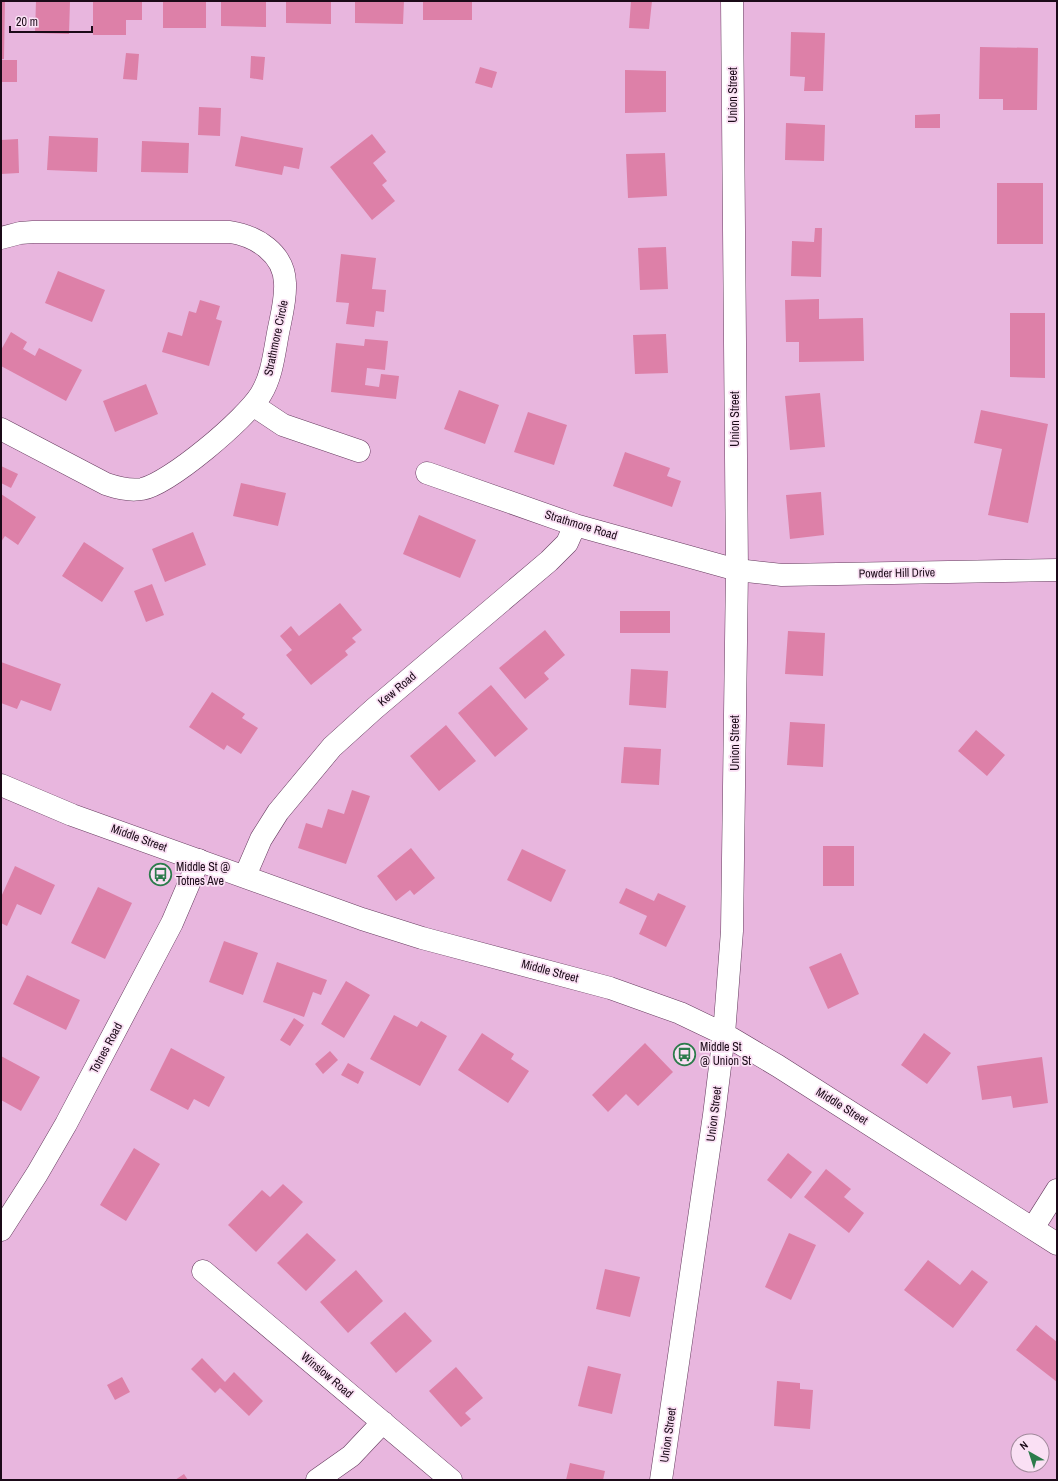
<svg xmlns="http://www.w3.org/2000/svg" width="1058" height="1481" font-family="'Archivo Narrow',sans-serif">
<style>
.building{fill:#dd80a8}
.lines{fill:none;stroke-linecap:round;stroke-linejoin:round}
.street-casing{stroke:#663c5f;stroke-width:23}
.secondary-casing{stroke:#663c5f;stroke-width:23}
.street{stroke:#fff;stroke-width:22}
.secondary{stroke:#fff;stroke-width:22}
.labels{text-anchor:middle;stroke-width:3.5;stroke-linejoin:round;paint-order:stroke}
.street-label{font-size:12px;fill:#1b0a18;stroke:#fae0f4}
.poi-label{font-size:12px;fill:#1b0a18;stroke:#fae0f4;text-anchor:start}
</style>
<rect width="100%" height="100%" fill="#e8b6de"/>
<path class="building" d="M1,1H5L4,59H1Z
M36,1H70L69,34L35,33Z
M93,1H142V20H126V35H93Z
M163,1H206V28H163Z
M221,1H266V27L221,26Z
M286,1H331V24L286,23Z
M355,1H404L403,24L355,23Z
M423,1H472V20H423Z
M631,1H652L649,29L629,28Z
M791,32L825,33L823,91H804L805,77L790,76Z
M980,47L1038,48L1037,110H1003V99H979Z
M126,53L139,54L137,80L123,79Z
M251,56L265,57L263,80L250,78Z
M2,60H17V82H2Z
M480,67L497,72L492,88L475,83Z
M625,70L666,71V112L625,113Z
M199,107L221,108L220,136L198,135Z
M940,114V128H915V115Z
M786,123L825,125L824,161L785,160Z
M372,134L386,152L373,163L387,181L382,185L395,201L372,220L330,167Z
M49,136L98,138L97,172L47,170Z
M241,136L303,148L299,169L284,166L282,175L235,166Z
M18,139L19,173L1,174V140Z
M142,141L189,143L188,173L141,172Z
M665,153L667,196L628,198L626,154Z
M997,183H1043V244H997Z
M815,228H822L821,277L791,276L792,241L814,242Z
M666,247L668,289L640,290L638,248Z
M341,254L376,258L372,289L386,290L384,312L376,311L374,327L346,324L349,303L336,302Z
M58,271L105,290L92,322L45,303Z
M819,299V319L863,318L864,361L799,362V342H786L785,300Z
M200,300L220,306L216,319L222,321L209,366L162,352L168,332L182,336L189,311L196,313Z
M1010,313H1045V378L1010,377Z
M11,332L27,342L23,349L35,356L39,348L82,370L66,401L1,366V350Z
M666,334L668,373L635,374L633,335Z
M365,339L388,341L385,370L367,368L365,385L379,387L381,374L399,376L396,399L331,392L336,343L364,346Z
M146,384L158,414L115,432L103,401Z
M459,390L499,405L485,444L444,429Z
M820,393L825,447L790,450L785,396Z
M981,410L1048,424L1028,523L988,515L1002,449L974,443Z
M528,412L567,425L554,465L514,452Z
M625,452L670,468L667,476L681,481L672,507L613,486Z
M1,466L18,474L11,488L1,483Z
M241,483L286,493L278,526L233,516Z
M821,492L824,535L790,539L786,495Z
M1,494L36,517L18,545L5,536L1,542Z
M419,515L476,540L460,578L403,554Z
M193,532L206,565L165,582L152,549Z
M84,542L124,568L102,602L62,576Z
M152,584L164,615L146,622L134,591Z
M340,603L362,630L352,638L356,642L345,651L348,655L311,685L286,655L292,650L280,636L291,626L299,636Z
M620,611H670V633H620Z
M545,630L565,655L544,673L549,679L525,699L499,668Z
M788,631L825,633L823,676L785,674Z
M1,662L61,684L51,711L21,700L17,709L1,703Z
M631,669L668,671L666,708L629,705Z
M491,685L528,729L495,757L458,713Z
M212,692L245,714L242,718L258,728L241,754L227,745L224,750L189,727Z
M790,722L825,724L823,767L787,765Z
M446,725L476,761L439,791L410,756Z
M976,730L1005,755L987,776L958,751Z
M624,747L661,749L659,785L621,783Z
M352,790L370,796L346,864L298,848L306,823L322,828L328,809L344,814Z
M823,846H854V886H823Z
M411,848L435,878L414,895L410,890L396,901L377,876Z
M522,849L566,870L551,902L507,880Z
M15,866L55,885L41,915L17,904L7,926L1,923V897Z
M98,887L132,903L105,959L71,943Z
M626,888L654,901L658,893L686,906L666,947L639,934L647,916L619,903Z
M224,941L258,953L243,995L209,982Z
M841,953L859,994L828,1009L809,967Z
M277,962L327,980L321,995L313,992L304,1017L263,1002Z
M27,975L80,1000L66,1030L13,1004Z
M346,981L370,995L344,1038L321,1024Z
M394,1015L417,1027L421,1021L447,1036L420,1086L370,1059Z
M294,1018L304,1025L290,1046L280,1040Z
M482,1033L514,1054L511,1059L529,1071L508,1103L458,1070Z
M924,1033L951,1053L927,1084L901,1065Z
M645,1043L673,1072L638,1106L626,1094L608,1112L592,1095Z
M171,1048L225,1077L209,1107L194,1099L188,1110L150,1090Z
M330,1051L338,1060L323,1074L315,1064Z
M1,1056L40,1077L21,1111L1,1100Z
M1042,1057L1048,1103L1013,1108L1011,1096L982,1100L977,1066Z
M348,1063L364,1072L358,1084L341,1075Z
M134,1148L160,1164L126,1221L100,1205Z
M788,1153L812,1172L791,1199L767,1180Z
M826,1169L851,1189L844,1197L864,1213L849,1233L804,1197Z
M283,1184L303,1202L256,1252L228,1225L262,1190L270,1197Z
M307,1233L336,1260L306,1291L277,1263Z
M789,1233L816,1245L791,1300L765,1287Z
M928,1260L960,1285L972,1270L988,1282L953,1328L904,1290Z
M605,1269L640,1277L630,1317L596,1309Z
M356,1270L383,1301L348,1333L320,1302Z
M405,1312L432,1341L396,1373L370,1343Z
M1036,1325L1057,1342V1382L1016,1350Z
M202,1358L225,1382L234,1372L263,1401L249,1416L220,1388L215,1393L191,1369Z
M588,1366L621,1374L612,1414L578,1406Z
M456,1367L483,1398L465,1413L471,1419L461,1427L429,1391Z
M122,1377L130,1392L115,1400L107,1385Z
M777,1381L800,1383V1389L813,1390L810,1429L774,1426Z
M570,1463L605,1471L603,1480H566Z
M184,1474L188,1480H175Z"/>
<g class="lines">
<defs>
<path id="street" d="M1,238L20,233L33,232H230C256,236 284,253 285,283C286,300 281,317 278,333C274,354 272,376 261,394C246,419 169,484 142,489C129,491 118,488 106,484L1,429
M253,405L283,425L359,451
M427,473L575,525L737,570L782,575L1057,570
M245,876L261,839L278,812L332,747L374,709L549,561L567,543L575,525
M1033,1228L1057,1190
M1,1230L37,1174L66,1124L172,923L199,860
M203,1271L451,1480
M317,1480L351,1456L383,1422"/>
<path id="secondary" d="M1,785L72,815L362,919L422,938L610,988L680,1013L724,1034L778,1066L1057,1244
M661,1480L714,1115L724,1034L732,931L737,570L732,1"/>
</defs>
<use href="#street" class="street-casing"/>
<use href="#secondary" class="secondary-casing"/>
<use href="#street" class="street"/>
<use href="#secondary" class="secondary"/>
</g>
<defs>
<symbol id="bus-ring" viewBox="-11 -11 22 22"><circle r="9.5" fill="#fae0f4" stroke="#2c7b4b" stroke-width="1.5"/><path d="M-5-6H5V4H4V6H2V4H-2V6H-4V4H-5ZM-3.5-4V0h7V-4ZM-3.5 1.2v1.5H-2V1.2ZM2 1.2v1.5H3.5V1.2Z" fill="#2c7b4b"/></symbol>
</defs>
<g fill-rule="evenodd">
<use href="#bus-ring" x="148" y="862" width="25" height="25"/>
<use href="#bus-ring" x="672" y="1042" width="25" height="25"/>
</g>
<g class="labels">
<g class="street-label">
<text transform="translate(733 95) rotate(-90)" y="4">Union Street</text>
<text transform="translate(276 338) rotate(-78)" y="4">Strathmore Circle</text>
<text transform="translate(735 419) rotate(-90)" y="4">Union Street</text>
<text transform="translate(581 525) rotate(17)" y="4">Strathmore Road</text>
<text transform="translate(897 573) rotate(-1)" y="4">Powder Hill Drive</text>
<text transform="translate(397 689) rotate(-40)" y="4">Kew Road</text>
<text transform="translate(735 743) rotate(-90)" y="4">Union Street</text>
<text transform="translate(139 838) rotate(20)" y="4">Middle Street</text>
<text transform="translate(550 971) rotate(15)" y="4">Middle Street</text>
<text transform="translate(106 1048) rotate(-62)" y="4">Totnes Road</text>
<text transform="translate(842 1106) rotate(32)" y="4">Middle Street</text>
<text transform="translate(714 1114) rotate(-83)" y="4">Union Street</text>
<text transform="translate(327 1375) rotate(40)" y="4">Winslow Road</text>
<text transform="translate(668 1435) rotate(-82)" y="4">Union Street</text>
</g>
<g class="poi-label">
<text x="176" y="871">Middle St @<tspan x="176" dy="14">Totnes Ave</tspan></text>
<text x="700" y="1051">Middle St<tspan x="700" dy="14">@ Union St</tspan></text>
</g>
</g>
<rect width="1058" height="1481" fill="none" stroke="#1b0a18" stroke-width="4"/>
<g transform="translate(1030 1453) rotate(321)"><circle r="19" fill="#fae0f4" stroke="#a18a9c"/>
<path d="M0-3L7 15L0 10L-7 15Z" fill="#2c7b4b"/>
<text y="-6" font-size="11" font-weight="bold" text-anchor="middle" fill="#1b0a18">N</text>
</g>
<path d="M10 26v6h82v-6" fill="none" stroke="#1b0a18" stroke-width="2"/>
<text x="16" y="26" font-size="12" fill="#1b0a18" stroke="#fae0f4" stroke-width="3" paint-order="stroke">20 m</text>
</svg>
